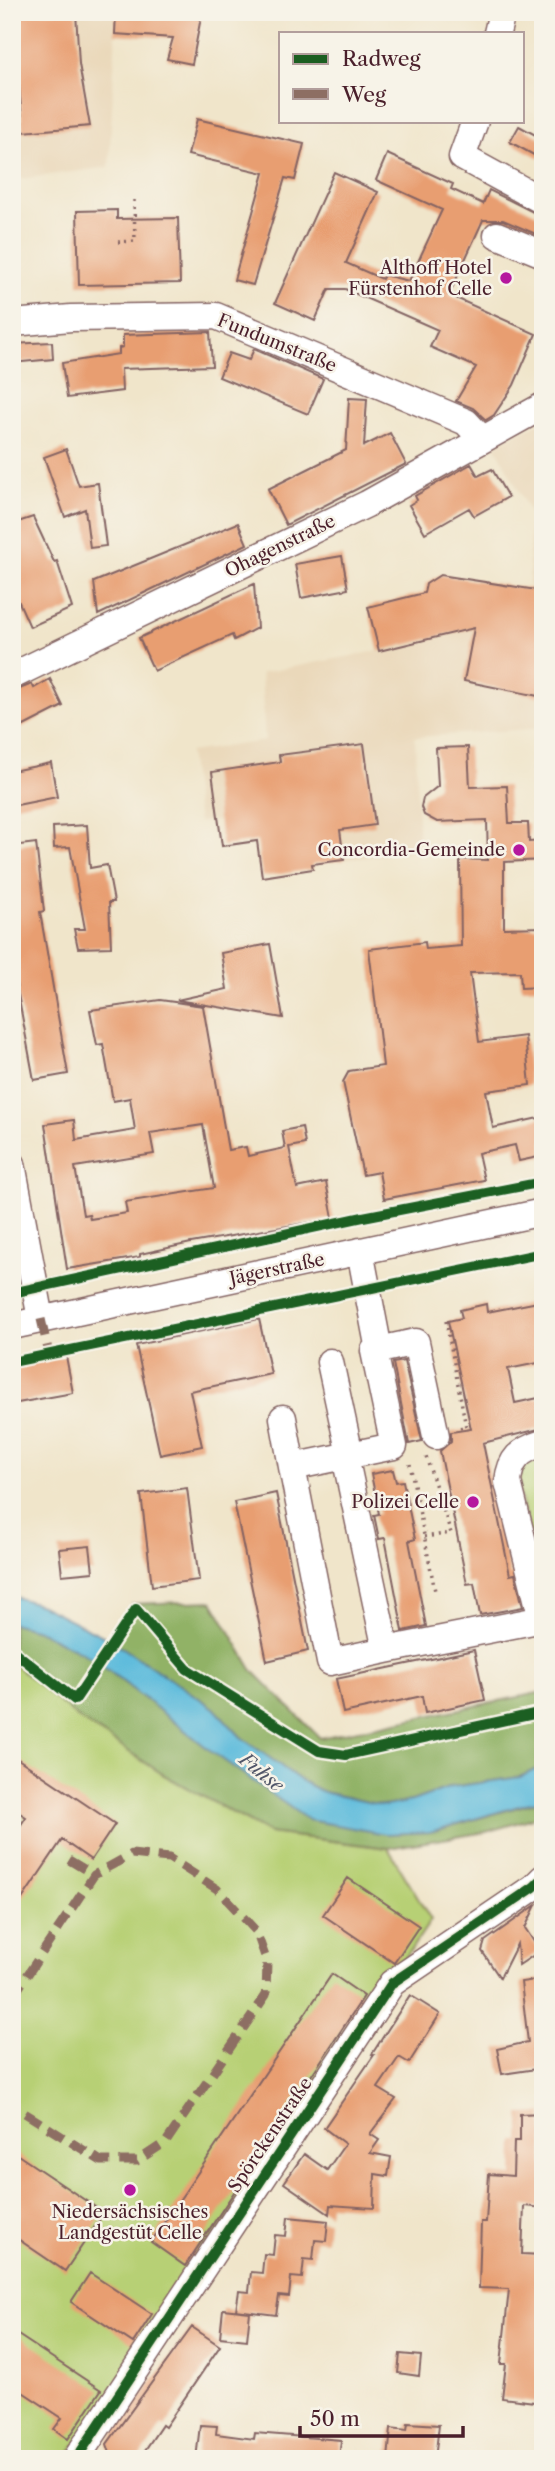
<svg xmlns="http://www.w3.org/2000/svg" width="555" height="2471" font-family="'Libre Caslon Text',serif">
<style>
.built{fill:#ead8ba}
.green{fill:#b7d075;stroke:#807850;stroke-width:2}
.forest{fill:#91b266;stroke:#6e6848;stroke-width:2}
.water{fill:#5ebcdc;stroke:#546e84;stroke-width:2}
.building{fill:#e89e71;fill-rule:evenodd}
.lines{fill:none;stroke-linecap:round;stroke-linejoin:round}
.minor-casing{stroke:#846463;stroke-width:29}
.path{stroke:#846463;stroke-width:3.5;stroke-dasharray:2 5;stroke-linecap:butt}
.minor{stroke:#fff;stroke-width:26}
.quiet{stroke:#8d6e63;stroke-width:9;stroke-dasharray:18 9;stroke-linecap:butt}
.cycleway-casing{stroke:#f7f3e8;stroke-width:15}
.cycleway{stroke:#1b5e20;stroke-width:10}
.poi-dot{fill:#b5179e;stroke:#f7f3e8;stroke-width:2.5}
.labels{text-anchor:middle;stroke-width:5;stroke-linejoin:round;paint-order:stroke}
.poi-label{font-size:18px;fill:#4a1f2b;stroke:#f7f3e8;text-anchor:end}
.street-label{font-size:18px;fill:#4a1f2b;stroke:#f7f3e8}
.water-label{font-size:19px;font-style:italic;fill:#515669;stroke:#f7f3e8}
</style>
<rect width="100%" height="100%" fill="#f7f3e8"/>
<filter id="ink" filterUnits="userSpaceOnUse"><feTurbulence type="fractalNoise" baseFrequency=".0143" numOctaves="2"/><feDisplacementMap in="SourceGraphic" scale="14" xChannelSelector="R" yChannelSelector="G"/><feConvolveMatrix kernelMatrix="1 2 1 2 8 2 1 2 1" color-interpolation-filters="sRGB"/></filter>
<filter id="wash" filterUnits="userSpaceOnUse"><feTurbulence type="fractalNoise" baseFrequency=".00686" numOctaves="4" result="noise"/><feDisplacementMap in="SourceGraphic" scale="28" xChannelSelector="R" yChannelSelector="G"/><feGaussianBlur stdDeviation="1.57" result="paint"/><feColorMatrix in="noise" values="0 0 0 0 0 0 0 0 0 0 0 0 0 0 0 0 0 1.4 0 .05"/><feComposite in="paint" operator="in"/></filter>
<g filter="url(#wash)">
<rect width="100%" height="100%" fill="#f0e5ca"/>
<path class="built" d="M12,12H117L109,167L13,180L19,218L12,219Z
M543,421V728L415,737L419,850L313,864V869L262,877L257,841L222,846L218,821L198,822L189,752L265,741L261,673L378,651L368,607L424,594L426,584L440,575L529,589L530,513L495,445Z"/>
<path class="green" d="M543,1448V1595L514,1468Z
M12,1662L77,1717L164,1775L269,1833L388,1848L431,1920L66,2459H12Z"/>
<path class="forest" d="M212,1601L253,1671L320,1738L543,1692V1766L520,1777L451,1787L412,1801L385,1806L323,1792L300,1780L241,1737L214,1708L110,1640L132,1604Z
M12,1623L38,1630L94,1659L215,1754L386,1834L430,1832L543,1800V1815L486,1832L388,1848L269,1833L164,1775L77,1717L12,1662Z"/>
<path class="water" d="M12,1596L41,1605L111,1640L214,1708L241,1737L300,1780L323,1792L385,1806L412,1801L451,1787L520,1777L543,1766V1799L430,1832L386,1834L308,1820L215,1754L94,1659L38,1630L12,1623Z"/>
<g id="blocks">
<path class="building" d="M12,12H76L79,64L90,126L23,132L17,62H12Z
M116,12H202L192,64L167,59L173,38L115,34Z
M197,119L304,144L295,180L285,178L253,285L234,280L264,173L188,155Z
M519,126L543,139V160L510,142Z
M387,154L453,184L451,189L483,204L489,190L543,217V237L503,220H483L449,295L536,334L514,385L494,415L486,420L473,408L456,401L476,367L430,347L438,330L345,289H329L315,321L275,303L334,172L378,192L346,263L382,279L384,275L409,281L442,210L376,180Z
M117,210V219L178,218L180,283L79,285L77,211Z
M210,332L212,366L121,369L122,391L67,398L62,363L119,354V348L123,347V335Z
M52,342L53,359L12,363V344Z
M254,349L323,379L308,414L219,377L229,353L249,360Z
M349,398L367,399L364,446L390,433L406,464L286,525L268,489L346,450Z
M66,449L79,486L98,483L106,546L90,548L85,509L65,517L44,457Z
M471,464L478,476L492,469L508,497L474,516L469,508L425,533L409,505L417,500L415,496Z
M33,517L54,562L57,561L72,608L30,627L19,602L12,605V524Z
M238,523L247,544L98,615L94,582Z
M342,556L348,589L301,598L295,564Z
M440,575L543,591V697L464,681L474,628L379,651L368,607L424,593L426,584Z
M254,584L257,628L234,640L232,635L154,671L139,638Z
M50,679L63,706L12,732V692L32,684L34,688Z
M364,744L375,825L340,830L344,860L312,864L313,869L262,877L257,841L222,846L212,772L280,762L279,755Z
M468,747L470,787L507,786L509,823H528L529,842L543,841V860L504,862V928L543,927V987L521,988L520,972L470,973L479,1042L525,1036L530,1085L486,1091L493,1128L543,1117V1156L519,1161L515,1145L478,1153L484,1180L384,1199L379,1172L363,1175L343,1082L349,1071L383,1066L369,949L425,942L426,949L461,946L460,859L488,860L487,820L437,822L424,815L421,807L423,798L438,786L436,748Z
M51,763L57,797L12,806V771Z
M87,825L90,868L107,865L114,902H109L111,947L78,948L74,929H85L70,847L54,848L53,827Z
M36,843L44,911L40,912L68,1074L34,1080L12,962V846Z
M270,944L283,1018L177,1000L227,989L221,953Z
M160,1000L203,1006L228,1150L246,1147L248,1156L285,1148L282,1131L302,1127L305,1144L289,1147L297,1188L326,1182L333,1218L191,1243L140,1254V1257L67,1269L45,1124L74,1120L76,1140L135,1130L130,1098L113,1101L103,1044L97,1045L90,1010ZM203,1125L214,1188L125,1202L127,1213L90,1219L89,1214L83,1215L75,1167L154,1154L150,1133Z
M543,1301V1362L508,1369L515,1403L543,1397V1428L483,1443L510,1575L515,1574L523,1607L480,1615L474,1583L467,1584L440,1451L451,1441V1432L471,1429L448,1321L462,1318L460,1310L486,1304L487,1312Z
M259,1319L271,1374L190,1391L202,1446L160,1455L136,1345Z
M66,1356L73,1393L12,1404V1367Z
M404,1361L422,1441L409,1444L393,1363Z
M393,1470L396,1482L403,1481L415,1539L409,1541L426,1626L403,1631L385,1538L379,1539L374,1515L379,1514L371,1474Z
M187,1488L199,1580L152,1586L141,1494Z
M276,1493L308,1651L267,1661L234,1502Z
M90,1546L93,1572L62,1575L59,1549Z
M474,1650L485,1700L425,1713L422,1696L343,1713L336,1679Z
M12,1755L115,1824L91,1860L62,1840L12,1914V1838L26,1817L12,1808Z
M348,1878L419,1926L394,1963L323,1915Z
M536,1905L525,1928L540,1951L519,1965L517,1944L500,1978L482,1951L485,1941Z
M332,1974L364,1996L185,2266L151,2242Z
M543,1979V2068L502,2074L497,2049L528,2042L521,1982Z
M410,1995L440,2014L409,2063L399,2057L378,2088L396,2099L370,2134L379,2140L370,2153L391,2157L388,2176L375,2174L374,2208L330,2205L329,2214L284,2183L304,2154L327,2170L345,2144L324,2128L374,2055L372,2054Z
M543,2113V2208L524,2206L522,2254L543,2255V2403L502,2398L506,2364H501L509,2289L479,2288L481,2222H486L489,2174L513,2176L514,2141H520V2114Z
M12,2151L104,2213L65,2271L12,2235Z
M288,2217L328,2221L326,2241L315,2240L313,2260L304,2259L302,2278L291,2277L289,2297L279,2296L276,2315L236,2310L239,2291L249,2292L251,2272L262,2273L264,2254L273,2255L275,2235L286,2236Z
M90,2273L152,2314L133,2343L71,2302Z
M223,2309L250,2312L247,2340L220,2337Z
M192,2327L220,2346L165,2427L162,2425L139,2459H112L107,2444Z
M12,2331L101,2390L68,2439L54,2429L62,2418L12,2385Z
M400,2354L421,2356L419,2376L398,2373Z
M408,2423L439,2425L435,2459H388L391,2428L407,2430Z
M200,2425L217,2426L216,2434L254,2439L255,2433L341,2440L339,2459H196Z"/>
</g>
</g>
<g filter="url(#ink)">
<use href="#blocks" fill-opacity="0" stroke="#846463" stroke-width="2"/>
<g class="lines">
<defs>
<path id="minor" d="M497,33L502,12
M475,121L462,157L543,201
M497,235L543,254
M12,323L71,318L216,316L466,422L482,439
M12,676L367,504L543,406
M12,1164L41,1319
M360,1251L379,1350L374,1351L394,1446L345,1456L386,1650L543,1619
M12,1326L543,1212
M379,1350L416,1342L436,1436
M330,1362L350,1455
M283,1418L292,1467
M345,1456L292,1467L330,1662L386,1650
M542,1619L508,1482C510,1459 520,1450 543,1443
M76,2459L392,1983L534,1887L543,1878"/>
</defs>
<use href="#minor" class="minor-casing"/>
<path class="path" d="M118,242L135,241L134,200
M446,1321L466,1427L457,1428
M410,1464L435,1591
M424,1537L451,1533L426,1457"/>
<use href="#minor" class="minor"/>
<path class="quiet" d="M41,1319L49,1354
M69,1860L94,1875
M12,1998L94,1875L132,1854L169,1858L217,1889L256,1931L267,1962L266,1995L166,2142L137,2161H101L12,2105"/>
<defs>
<path id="cycleway" d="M12,1293L363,1217L543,1182
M12,1362L543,1253
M12,1650L75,1700L136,1609L187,1669L319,1751L346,1755L543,1712
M76,2459L392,1983L534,1887L543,1878"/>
</defs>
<use href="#cycleway" class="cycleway-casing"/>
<use href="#cycleway" class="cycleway"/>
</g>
</g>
<g class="poi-dot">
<circle cx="506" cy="278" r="7"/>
<circle cx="519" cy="850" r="7"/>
<circle cx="473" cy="1502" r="7"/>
<circle cx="130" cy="2190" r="7"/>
</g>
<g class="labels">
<g class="poi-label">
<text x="492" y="274">Althoff Hotel<tspan x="492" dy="21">Fürstenhof Celle</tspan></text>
<text x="505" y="856">Concordia-Gemeinde</text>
<text x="459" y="1508">Polizei Celle</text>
<text x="130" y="2218" text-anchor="middle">Niedersächsisches<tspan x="130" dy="21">Landgestüt Celle</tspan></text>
</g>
<g class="street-label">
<text transform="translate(277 343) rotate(22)" y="6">Fundumstraße</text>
<text transform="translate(280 546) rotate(-26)" y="6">Ohagenstraße</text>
<text transform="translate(277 1269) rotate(-12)" y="6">Jägerstraße</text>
<text transform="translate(270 2135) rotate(-56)" y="6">Spörckenstraße</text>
</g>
<g class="water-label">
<text transform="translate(262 1772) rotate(39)" y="7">Fuhse</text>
</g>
</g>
<rect width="555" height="2471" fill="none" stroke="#f7f3e8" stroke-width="42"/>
<rect x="279" y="32" width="245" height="91" fill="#f7f3e8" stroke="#b29e9c" stroke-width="2"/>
<rect x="293" y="54" width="35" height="10" fill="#1b5e20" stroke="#b29e9c" stroke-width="2"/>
<text x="342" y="66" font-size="21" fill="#4a1f2b">Radweg</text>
<rect x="293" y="89" width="35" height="10" fill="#8d6e63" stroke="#b29e9c" stroke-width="2"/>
<text x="342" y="102" font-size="21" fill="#4a1f2b">Weg</text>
<path d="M300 2426v10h163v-10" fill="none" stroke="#4a1f2b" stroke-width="3.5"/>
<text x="310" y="2426" font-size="21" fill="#4a1f2b" stroke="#f7f3e8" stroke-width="5" paint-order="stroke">50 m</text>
</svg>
